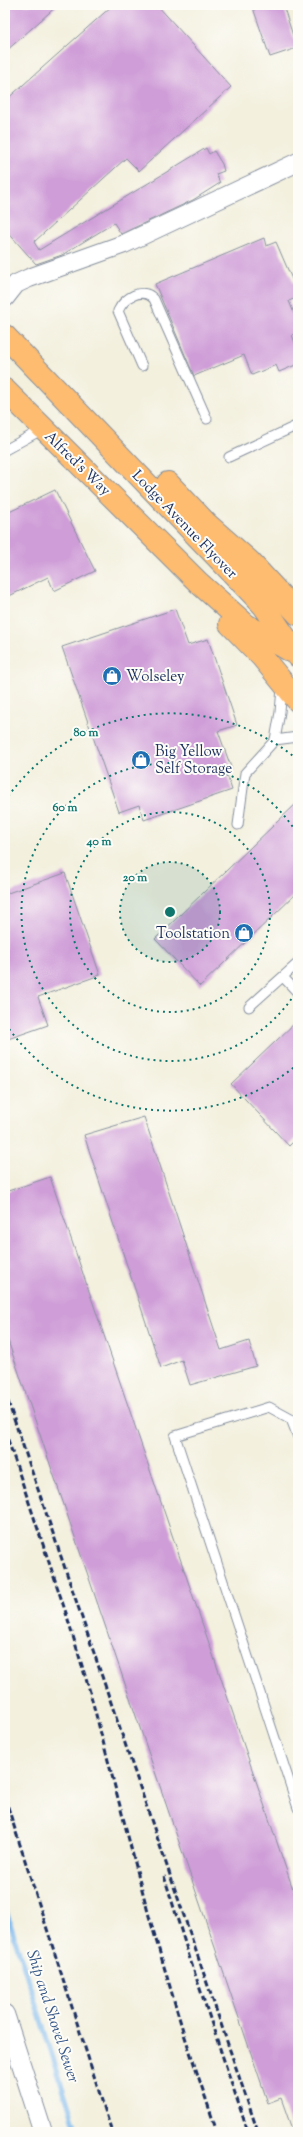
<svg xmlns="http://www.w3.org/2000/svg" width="303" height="2137" font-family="'Sorts Mill Goudy',serif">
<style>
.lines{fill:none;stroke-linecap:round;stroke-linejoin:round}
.stream{stroke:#79b6eb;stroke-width:5}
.building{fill:#cf9dd8}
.service-casing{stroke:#87909e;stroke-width:11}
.minor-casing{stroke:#87909e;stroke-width:20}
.trunk-casing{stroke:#87909e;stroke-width:24}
.service{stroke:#fff;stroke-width:9}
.minor{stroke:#fff;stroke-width:18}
.trunk{stroke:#fdbc70;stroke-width:22}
.rail{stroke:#1b2f5e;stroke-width:3;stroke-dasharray:6 3;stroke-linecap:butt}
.ring{fill:none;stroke:#0f766e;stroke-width:2;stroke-dasharray:2 4}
.labels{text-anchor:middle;stroke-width:4;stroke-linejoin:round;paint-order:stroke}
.street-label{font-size:15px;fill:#1b2f5e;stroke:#fdfcf7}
.poi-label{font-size:15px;fill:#1b2f5e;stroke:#fdfcf7;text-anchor:start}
.water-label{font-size:16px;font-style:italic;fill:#375888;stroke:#fdfcf7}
.centre{fill:#0f766e;stroke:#fdfcf7;stroke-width:2}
.ring-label{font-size:12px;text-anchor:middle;font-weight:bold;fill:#0f766e;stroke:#fdfcf7;stroke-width:4;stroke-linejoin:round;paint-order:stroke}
</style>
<rect width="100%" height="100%" fill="#fdfcf7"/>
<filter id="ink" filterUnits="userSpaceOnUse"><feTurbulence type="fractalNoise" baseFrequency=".025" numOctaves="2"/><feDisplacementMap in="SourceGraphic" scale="8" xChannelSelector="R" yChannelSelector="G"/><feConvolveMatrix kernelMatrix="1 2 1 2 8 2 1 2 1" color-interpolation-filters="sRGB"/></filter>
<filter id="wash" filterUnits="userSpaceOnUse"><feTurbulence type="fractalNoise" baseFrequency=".012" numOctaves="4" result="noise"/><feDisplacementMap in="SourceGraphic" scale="16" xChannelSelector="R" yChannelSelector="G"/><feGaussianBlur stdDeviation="0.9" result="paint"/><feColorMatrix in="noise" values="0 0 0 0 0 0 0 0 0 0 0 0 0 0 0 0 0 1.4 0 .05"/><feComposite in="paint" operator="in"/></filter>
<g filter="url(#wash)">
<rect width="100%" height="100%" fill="#f3f0de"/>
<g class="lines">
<path class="stream" d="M5,1908L77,2132"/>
</g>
<g id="blocks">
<path class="building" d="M5,5H58L5,52Z
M113,5H157L231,87L139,171L126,158L34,242L39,250L206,148L209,154L214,151L222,164L224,171L216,174L220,183L193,200L121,234L114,223L62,255L36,264L5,229V101Z
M252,5H283L297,48L270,57Z
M264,238L266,246L276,242L298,293V297L289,301L298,323V332L292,335L298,350V364L279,372L276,365L252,375L244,355L194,376L155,284Z
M55,490L95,571L54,591L48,577L5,598V514Z
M175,609L188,645L208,639L237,725L218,731L232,770L226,772L232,790L144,820L139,805L119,812L62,647Z
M298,802V892L200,986L155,939Z
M65,873L100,975L38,997L48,1025L5,1040V894Z
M298,1020V1137L289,1146L231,1084Z
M144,1117L221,1350L249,1341L256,1366L190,1385L182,1360L161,1368L84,1135Z
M50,1177L298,1904V2132H293L281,2098L268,2103L5,1332V1192Z"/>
</g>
</g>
<g filter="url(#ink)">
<use href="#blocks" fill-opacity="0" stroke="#87909e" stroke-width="1"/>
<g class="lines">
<defs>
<path id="service" d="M142,366L118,311C124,298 142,286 154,299L207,419
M5,450L43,429
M229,457L298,425
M282,688L280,712L275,740L298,737
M238,825L245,773L275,740
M283,977L298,993
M249,1007L298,963
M298,1437L291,1419L269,1407L175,1436L298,1808"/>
<path id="minor" d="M5,298L16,284L29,278L124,244L298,162
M5,2014L43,2132"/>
<path id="trunk" d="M5,336L264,606L298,656
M5,390L199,583L246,625L291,651
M168,483L207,524L249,561L298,614
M230,624L262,657L298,701"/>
</defs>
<use href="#service" class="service-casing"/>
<use href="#minor" class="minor-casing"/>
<use href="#trunk" class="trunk-casing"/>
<use href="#service" class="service"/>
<use href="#minor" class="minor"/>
<use href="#trunk" class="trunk"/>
<path class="rail" d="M5,1393L258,2132
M5,1431L66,1613L90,1692L149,1916L184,2034L217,2132
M5,1798L112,2132
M164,1876L190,1959L248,2132"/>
</g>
</g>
<circle cx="170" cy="912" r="50" fill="#0f766e" fill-opacity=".12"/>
<g class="ring">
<circle cx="170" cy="912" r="50"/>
<circle cx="170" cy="912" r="100"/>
<path d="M298 989A149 149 0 1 1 298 835"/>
<path d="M298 1064A199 199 0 0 1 5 1023M5 801A199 199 0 0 1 298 760"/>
</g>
<defs>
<symbol id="shop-disc" viewBox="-11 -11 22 22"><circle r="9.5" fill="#1f6fb2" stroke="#fdfcf7"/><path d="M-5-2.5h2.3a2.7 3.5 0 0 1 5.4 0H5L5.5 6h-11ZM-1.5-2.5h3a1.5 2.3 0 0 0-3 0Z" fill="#fff"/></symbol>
</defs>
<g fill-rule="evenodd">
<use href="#shop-disc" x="101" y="665" width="22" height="22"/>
<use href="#shop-disc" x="130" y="749" width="22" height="22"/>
<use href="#shop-disc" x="233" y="922" width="22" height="22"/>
</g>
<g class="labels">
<g class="street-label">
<text transform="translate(78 463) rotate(44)" y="5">Alfred's Way</text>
<text transform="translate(185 524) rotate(46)" y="5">Lodge Avenue Flyover</text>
</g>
<g class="poi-label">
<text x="126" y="681">Wolseley</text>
<text x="155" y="756">Big Yellow<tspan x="155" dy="17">Self Storage</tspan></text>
<text x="230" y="938" text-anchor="end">Toolstation</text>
</g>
<g class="water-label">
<text transform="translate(54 2016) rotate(72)" y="6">Ship and Shovel Sewer</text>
</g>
</g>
<circle cx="170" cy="912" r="6" class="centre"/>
<g class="ring-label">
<text x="86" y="736">80 m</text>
<text x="65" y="811">60 m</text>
<text x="99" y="845">40 m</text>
<text x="135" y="881">20 m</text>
</g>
<rect width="303" height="2137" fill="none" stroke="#fdfcf7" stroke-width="20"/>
</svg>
